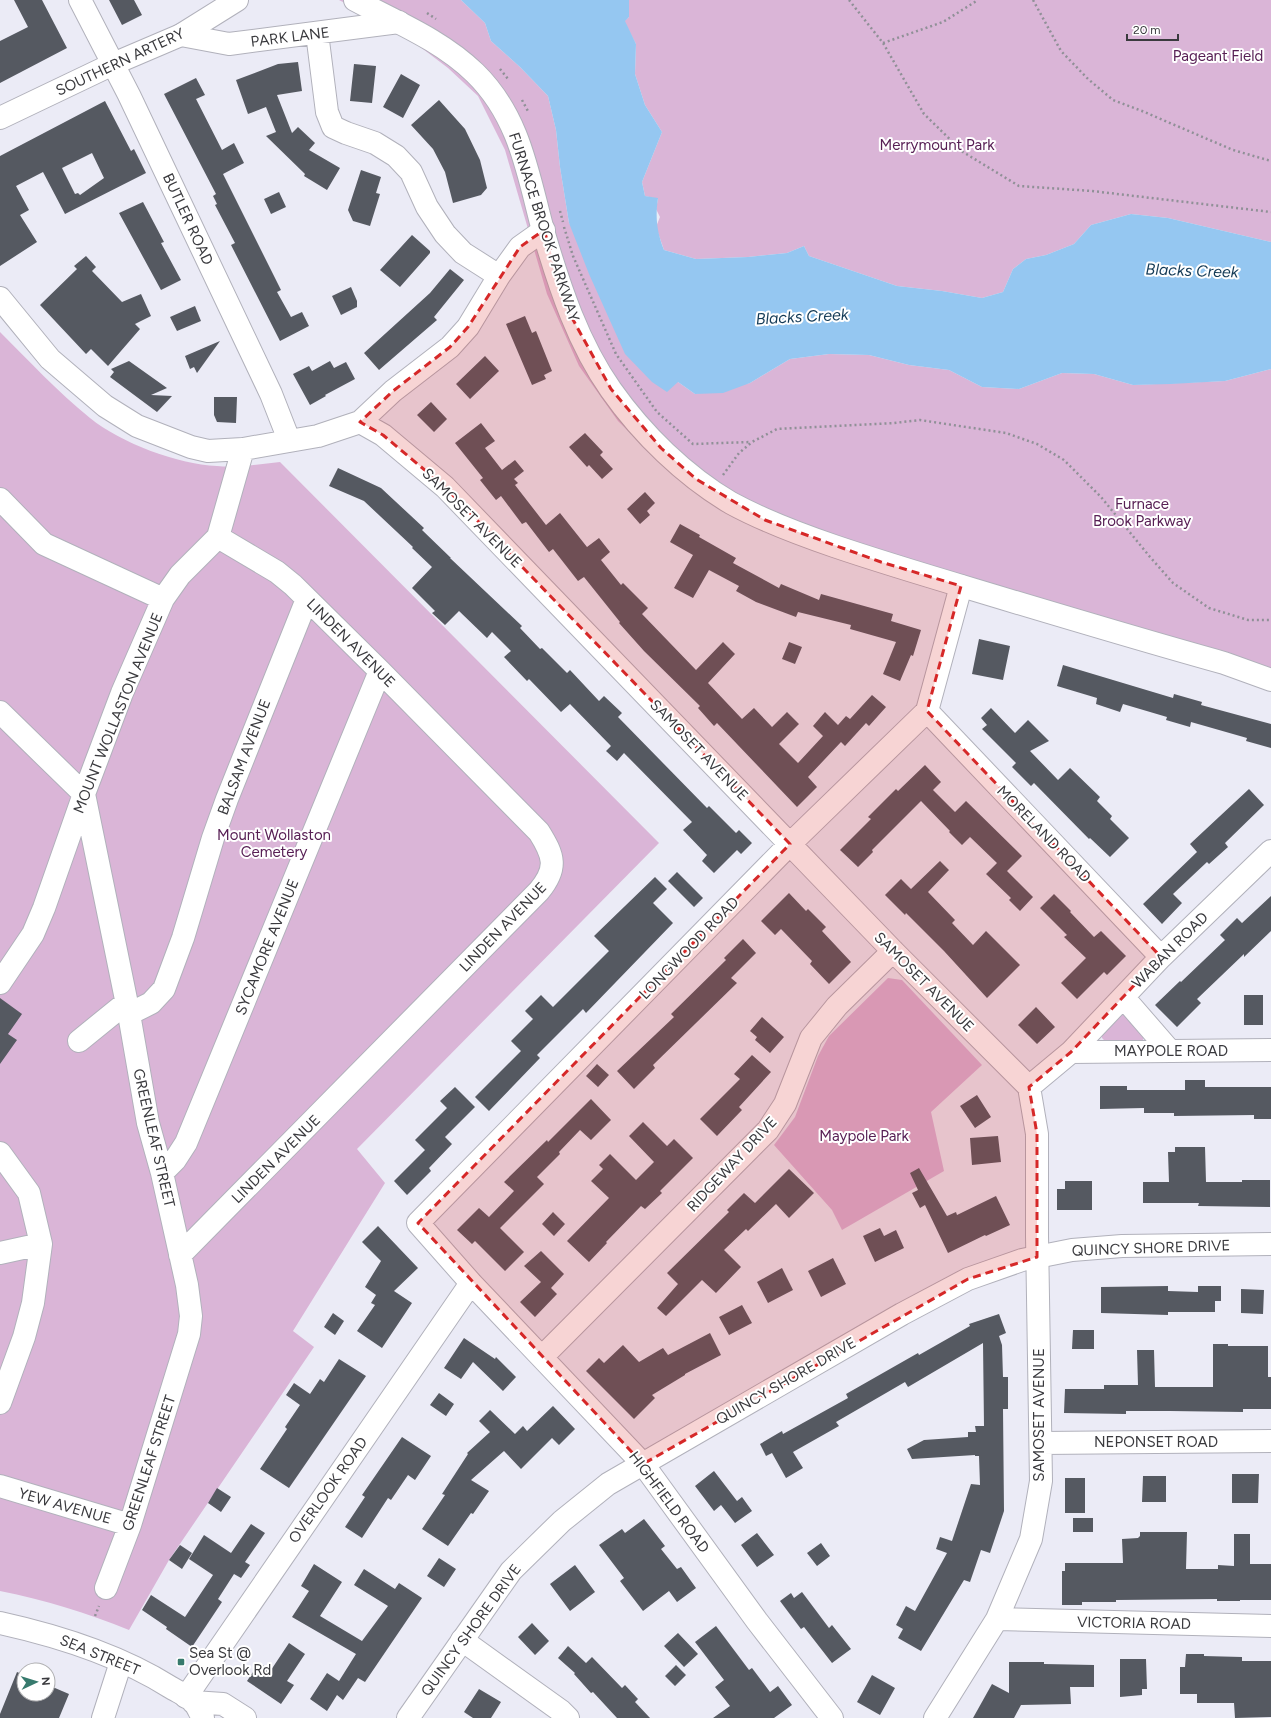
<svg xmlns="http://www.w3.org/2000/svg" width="1271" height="1718" font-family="Figtree,sans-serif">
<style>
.green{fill:#dab5d7}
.water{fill:#95c7f1}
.building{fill:#555961;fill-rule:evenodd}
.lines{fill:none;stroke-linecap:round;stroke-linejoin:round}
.minor-casing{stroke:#b1b1bb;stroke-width:24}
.major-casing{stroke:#b1b1bb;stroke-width:24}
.path{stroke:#909097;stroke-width:2.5;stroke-dasharray:2 3;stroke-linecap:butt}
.minor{stroke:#fff;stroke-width:22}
.major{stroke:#fff;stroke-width:22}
.marked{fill:#d62828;fill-opacity:0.2;stroke:#d62828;stroke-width:3;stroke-dasharray:8 5;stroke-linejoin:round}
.poi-dot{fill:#377a6d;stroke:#fff;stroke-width:1.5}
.labels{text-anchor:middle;stroke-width:4;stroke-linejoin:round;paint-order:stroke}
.street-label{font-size:15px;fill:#3a3a3e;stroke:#fff}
.park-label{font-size:15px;fill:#582055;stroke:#fff}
.poi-label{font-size:15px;fill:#3a3a3e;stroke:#fff;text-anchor:start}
.water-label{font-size:16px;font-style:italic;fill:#133a56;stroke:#fff}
</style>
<rect width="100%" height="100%" fill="#ebebf6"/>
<path class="green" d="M339,0H461L485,23L491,41L520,67L548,96L556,130L560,167L569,223L678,382L695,394L750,383L790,359L829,354L869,355L909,365L949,370L982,387L1019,389L1062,373L1094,374L1133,385L1225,381L1271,369V688L963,595L662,464L618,421L579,366L547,294L505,150L478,96L448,68L398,30Z
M629,0H1271V242L1168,218L1131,214L1091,225L1074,244L1046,255L1026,259L1013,269L1003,292L982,298L942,291L897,286L809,256L804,246L787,253L748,257L696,259L664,250L656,227L660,217L656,209L658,199L645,196L642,182L662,132L645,105L635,74L636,44L624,21L629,17Z
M0,332C29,361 58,392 90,418C121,443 177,464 217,466C238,468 259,464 280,462L659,843L357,1149L385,1183L293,1331L314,1347L169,1560L129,1630C87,1613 45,1600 0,1591Z
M888,978L902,980L982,1065L931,1112L944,1171L842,1230L832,1210L774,1145L795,1117L818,1056L829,1036Z
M1124,1014L1144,1037L1143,1040L1105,1041L1102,1038V1035L1119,1017Z"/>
<path class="water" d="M461,0H629V17L625,21L636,44L635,74L645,105L662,132L642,182L645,196L658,198C655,218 657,232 664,250L696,259L748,257L787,253L804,246L809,256L897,286L942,291L982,298L1003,292L1013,269L1026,259L1046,255L1074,244L1091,225L1131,214L1168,218L1271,242V369L1225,381L1171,384L1133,385L1094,374L1062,373L1019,389L982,387L949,370L909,365L869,355L829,354L790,359L750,383L723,393L695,394L678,382L667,392L652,382L625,354L589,274L569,223L560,167L556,130L548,96L520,67L491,41L485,23Z"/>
<path class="building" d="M14,0H42L67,48L0,83V41L28,27Z
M109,0H134L142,15L122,25Z
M298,62L302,91L277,95L292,133L298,127L315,143L309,150L340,168L327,190L304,176L305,174L266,136L276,132L266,107L248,114L236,80L278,64Z
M354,64L376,66L372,103L350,101Z
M401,74L420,85L403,118L383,107Z
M196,78L205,95L196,99L222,150L234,143L244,163L223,174L281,290L277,292L291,317L302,312L309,326L280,341L231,245L235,243L215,205L217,204L213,196L216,194L164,94Z
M439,100L465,129L480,160L487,188L481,195L453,203L445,172L433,149L411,125Z
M105,101L131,151L134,149L146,173L65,214L43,172L16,186L29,210L20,215L37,242L0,266V156ZM92,153L104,178L80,195L78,193L75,194L62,168Z
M361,170L381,177L376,193L380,194L370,226L353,221L348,210Z
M279,192L286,207L271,214L264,199Z
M143,202L164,242L161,243L181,280L161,290L119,213Z
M412,235L430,251V253L400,287L380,270Z
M86,256L96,267L92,271L122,302L141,294L151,316L135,324L140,329L108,366L91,349L86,354L40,305L77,269L74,266Z
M450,269L464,280L434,317L437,320L379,370L364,353L430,293Z
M351,287L357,301V307L341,315L332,296Z
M195,306L201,321L177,331L170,317Z
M525,316L532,333L536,331L552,371L544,375L546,379L532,385L506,324Z
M220,341L197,373L194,367L190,369L185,356Z
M485,356L499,371L470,399L456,384Z
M129,361L167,388L151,395L172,396L157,412L110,377L114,372L111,369Z
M330,361L334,368L346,362L355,379L325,395L326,396L310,405L293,374L309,366L312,371Z
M214,397H237L236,423L217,422L214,415Z
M431,402L447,419L434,432L417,415Z
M481,423L495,441L485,448L502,470L515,460L524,471L514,479L518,483L515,485L546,525L560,513L587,547L599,538L610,552L601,560L621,585L623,583L648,608L642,614L696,670L723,642L735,654L708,683L742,719L754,708L772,727L787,712L799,724L779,744L798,763L823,736L813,726L825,712L838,725L846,716L850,719L872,695L886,707L869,726L866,723L845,746L841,742L808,777L817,787L797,807L717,723L714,726L698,708L700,706L644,651L619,623L620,622L584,577L578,581L553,549L549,552L526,522L522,524L501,496L496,500L480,480L483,478L455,443Z
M585,433L603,452L600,455L613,469L602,479L589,465L587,467L569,447Z
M338,468L381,488L424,528L422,530L451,558H450L522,626L520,628L540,649L542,648L567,673L570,670L599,701L604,696L622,713L618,717L707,808L709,806L736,833L739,830L752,843L741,854L737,850L714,873L702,861L707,855L683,830L692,822L624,753L617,761L606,751L611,746L570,704L561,712L529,679L527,681L504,657L511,651L492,632L487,638L459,611L445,625L432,613L435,611L412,588L432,567L412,548L413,547L364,501L329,486Z
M645,492L655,503L647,511L650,515L640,524L627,509Z
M680,524L700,535L699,537L736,558L733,563L779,588L781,584L819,600L821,594L893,614L891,621L921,630L913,656L911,655L900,681L883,674L896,642L850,629L851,625L798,612L796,617L756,602L736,591L739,586L709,570L693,598L674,588L693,555L670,542Z
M979,639L1010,646L1003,680L972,674Z
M789,642L802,647L795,664L782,659Z
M1063,665L1173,698L1174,694L1202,702L1201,705L1271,724V748L1246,741L1247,738L1191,722L1190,727L1166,720L1167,717L1123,704L1120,712L1096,704L1097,698L1057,686Z
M991,708L1015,733L1028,720L1049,741L1030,751L1058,780L1070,768L1100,797L1097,801L1112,816L1110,819L1129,838L1110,857L1090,838L1089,839L1034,783L1031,786L1012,767L1016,763L982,729L987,725L981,718Z
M925,765L941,782L933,790L955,812L966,801L1022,856L1007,871L1033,897L1020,911L1009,900L1011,898L986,874L997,863L970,837L962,845L949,832L950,831L921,801L872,850L873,852L858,867L840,850L871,819L868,817L896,789L898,791Z
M1249,789L1264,805L1225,843L1228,847L1209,864L1207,862L1173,894L1182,903L1162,924L1143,904L1197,852L1190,844Z
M940,861L949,870L928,892L955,920L952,923L973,945L986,931L1020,965L987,998L944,951L906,913L905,915L885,895L901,879L911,889Z
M677,872L703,898L694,907L668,881Z
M655,877L667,889L653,903L673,923L586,1013L583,1009L537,1055L540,1058L489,1111L475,1097L521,1051L511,1041L533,1019L525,1011L541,995L553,1007L609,951L594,936Z
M789,893L806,911L808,909L826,927L822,931L851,962L829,984L810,964L812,961L781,929L775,935L761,921Z
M1054,894L1071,911L1070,912L1094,937L1101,931L1126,956L1107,975L1104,972L1077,999L1061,983L1086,958L1064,937L1067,935L1040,908Z
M1271,896V931L1244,957V954L1197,999L1201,1003L1177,1027L1155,1005L1180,981L1181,982L1225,940L1220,935L1237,918L1242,923Z
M743,939L756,953L731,978L737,983L653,1065L655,1068L634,1089L617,1071L674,1017L671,1014L726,960L724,958Z
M1244,995H1263V1025H1244Z
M0,998L22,1014L8,1034L17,1040L0,1064Z
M1036,1007L1055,1027L1037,1044L1018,1025Z
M762,1017L784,1037L770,1053L755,1040L757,1037L750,1031Z
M752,1055L771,1072L739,1107L742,1110L717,1136L700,1119L740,1079L734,1074Z
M597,1064L609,1075L598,1087L586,1076Z
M1185,1080H1205V1087H1271V1119H1254V1115L1174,1116V1113H1144V1108L1100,1109V1086H1127V1090H1185Z
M455,1087L475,1107L445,1137L452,1144L429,1168L431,1171L407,1195L394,1181L425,1150L415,1140L447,1108L440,1101Z
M977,1095L991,1117L975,1128L960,1106Z
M591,1099L611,1120L591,1140L580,1130L559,1152L560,1154L537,1177L544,1184L500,1228L524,1252L505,1271L475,1241L472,1244L457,1230L479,1208L489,1217L514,1191L504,1182L547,1140L548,1142Z
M643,1122L667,1146L674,1139L693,1158L660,1191L662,1193L645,1209L641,1206L606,1242L607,1243L589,1262L567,1241L609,1198L591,1181L603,1169L599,1165L610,1154L636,1180L654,1162L629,1136Z
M998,1136L1001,1162L972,1165L970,1138Z
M1175,1147H1205L1206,1182H1242V1180H1270V1207L1198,1206L1199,1203H1143V1182H1169L1168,1152H1175Z
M919,1168L947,1216L956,1212L957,1215L996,1196L1010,1225L986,1236L985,1235L948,1253L925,1205L920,1208L912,1193L918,1190L910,1173Z
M789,1169L814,1193L789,1218L776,1204L748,1231L746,1229L724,1250L741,1267L716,1293L702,1280L666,1316L657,1308L678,1284L667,1273L729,1212L727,1210L744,1193L755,1203Z
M1065,1181H1092V1210H1057V1189H1065Z
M553,1212L565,1224L554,1236L542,1224Z
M378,1226L418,1268L394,1291L412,1303L382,1348L357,1331L375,1305L371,1303L376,1295L365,1287L381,1261L362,1242Z
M880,1228L884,1236L896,1230L904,1248L875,1262L863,1236Z
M541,1251L564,1274L551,1288L557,1294L535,1317L520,1302L541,1282L524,1266Z
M833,1258L846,1284L821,1297L808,1271Z
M782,1268L793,1290L768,1303L757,1282Z
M1168,1286V1291L1198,1292V1286H1221V1301H1215V1312H1168V1315L1101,1313V1287Z
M1241,1289L1264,1290L1263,1314L1241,1313Z
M742,1305L752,1323L729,1335L719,1317Z
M333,1313L344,1321L335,1335L324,1327Z
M999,1314L1006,1333L999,1336L1002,1345L1003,1377H1008V1409H1003L1004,1511L990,1553L981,1550L970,1582L964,1580L921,1651L898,1638L903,1629L896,1625L906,1606L915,1611L947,1553L936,1549L940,1537L952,1541L971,1484L980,1485L979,1456H975V1455L912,1459L907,1449L924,1440L968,1437V1432H976L975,1426H984L983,1343L908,1387L905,1382L836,1422L839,1426L793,1452L803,1468L786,1478L772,1453L766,1456L760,1444L782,1431L783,1434L848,1398L846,1394L918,1353L919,1355L970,1326L969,1324Z
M1073,1330H1094V1349H1072Z
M710,1333L721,1355L685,1374V1375L652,1395L655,1398L634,1419L586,1371L599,1358L604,1363L623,1345L639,1362L663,1348L668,1355Z
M464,1338L495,1359L496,1357L516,1377L503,1391L473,1362L461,1379L444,1368Z
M1213,1344H1228V1346H1268V1377H1271V1409H1243V1412L1170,1411H1126V1414L1064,1413L1065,1389H1104V1385H1138L1137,1350H1154L1155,1387H1213Z
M339,1359L366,1376L289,1488L260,1469L287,1429L285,1427L300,1405L286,1395L294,1383L310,1394L320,1379L324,1382Z
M439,1393L454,1404L446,1416L430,1405Z
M553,1406L575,1429L559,1445L552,1438L521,1469L504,1451L471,1480L489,1491L473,1514L471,1513L448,1546L422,1529L445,1495L442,1494L468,1454L467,1453L490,1432L479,1421L490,1410L515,1434L523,1426L527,1431Z
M402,1437L431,1456L415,1480L408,1475L391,1500L388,1498L362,1538L345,1527L365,1497L362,1495Z
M714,1471L737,1501L742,1497L752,1511L735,1523L721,1505L714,1511L695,1486Z
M1232,1474H1259L1258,1503H1232Z
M1143,1476H1166V1502H1142Z
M1065,1478H1085V1513H1065Z
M217,1488L231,1497L221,1512L208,1503Z
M1073,1518H1093V1532H1073Z
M644,1519L665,1546L661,1549L677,1569L681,1567L696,1588L677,1602L669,1591L643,1611L620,1581L624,1578L599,1545L622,1529L625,1533Z
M251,1524L265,1533L245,1562L250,1565L241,1578L234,1574L218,1599L222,1602L192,1647L166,1629L167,1627L142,1610L151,1595L185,1617L213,1575L189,1559L204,1535L231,1553Z
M1140,1532H1187L1186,1569H1218V1565L1234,1566V1534H1250V1564H1271V1600H1240V1601H1217V1599L1116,1600V1602H1082V1605H1062V1571H1065V1563H1123L1122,1539L1138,1538L1140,1536Z
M757,1533L774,1555L757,1567L741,1545Z
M821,1543L830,1556L817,1566L807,1553Z
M180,1545L192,1553L182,1569L169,1560Z
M439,1558L456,1569L444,1587L427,1576Z
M314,1564L342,1582L320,1616L362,1641L388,1606L354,1585L364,1569L395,1589L399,1583L422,1598L365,1682L358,1678L343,1700L337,1695L327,1711L310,1699L327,1673L339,1681L356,1654L292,1617L309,1591L301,1586Z
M575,1565L595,1592L570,1611L550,1584Z
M802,1592L829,1628L832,1625L851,1649L832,1663L804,1627L801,1629L780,1601L791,1593L794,1598Z
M532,1623L549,1641L535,1655L518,1637Z
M716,1626L749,1670L752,1668L770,1692L778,1686L792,1705L774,1718H713L730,1706L715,1687L724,1680L695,1642Z
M678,1633L698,1654L684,1667L664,1646Z
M289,1643L305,1654L287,1681L294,1685L281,1704L247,1681L259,1663L271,1670Z
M568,1646L586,1663L592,1657L622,1688L625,1685L638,1699L635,1702L650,1718H617L593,1692L591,1693L574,1674L575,1673L558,1658Z
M1186,1654H1204V1656L1242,1657V1661H1271V1717L1235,1718L1234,1703H1197V1694H1180V1667H1185Z
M1120,1659H1146L1147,1689H1142V1695L1120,1697Z
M1009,1662H1044V1664L1094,1665V1687H1070L1071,1704L1021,1705L1014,1718H973L992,1684L1009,1693Z
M676,1665L686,1675L675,1686L665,1676Z
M17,1672L24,1675V1694H48V1685L69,1694L59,1718H0V1714Z
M872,1675L895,1688L880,1715L857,1702Z
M479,1689L501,1702L491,1718H473L464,1712Z"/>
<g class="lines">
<defs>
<path id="minor" d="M80,0L129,95L271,394L289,440
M317,33L327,112L333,127L346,133L375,143L396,156L411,172L427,207L445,234L463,253L499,276
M181,35L229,44L399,22
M0,298L50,359L105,406L137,426L191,447L208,451L243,449L318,436L360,422L393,391L450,347L468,327L499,276L520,247L544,230
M360,422L383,435L445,487L893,951L1029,1087
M0,499L44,544L163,599
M927,711L1161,957
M0,712L84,794L129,1014L148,1123L162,1173L187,1285L191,1316L189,1334L130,1525L106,1588
M0,983L33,934L44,908L84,794L122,693L163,599L180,575L218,537L243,449
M1124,998L1170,1051
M129,1014L151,1003L164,989L183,938L213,838L227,799L307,599
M79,1041L127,1002
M1071,1052L1271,1050
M0,1153L29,1193L41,1244L33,1303L24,1337L0,1403
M162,1173L175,1160L186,1143L380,671
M0,1253L41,1244
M180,1255L539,891C558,868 554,856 539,832L380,671L293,585L277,572L218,537
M542,1357L768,1130L785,1104L811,1038L837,1006L893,951
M1041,1443L1271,1441
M0,1486L130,1525
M997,1619L1271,1626
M462,1640L561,1711L568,1718
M186,1697L471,1283
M103,1718L121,1662
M832,1718L757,1621L643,1464L471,1283L418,1223L790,844L927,711L961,586
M935,1718L997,1619L1031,1539L1041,1481L1037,1236V1134L1029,1087L1071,1052L1161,957L1271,851"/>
<path id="major" d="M355,0C396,22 441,40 475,73C521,118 528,176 544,234C560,288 578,343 611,390C642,434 685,476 731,503C764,521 799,534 834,546C881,562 928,576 975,590C1058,615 1141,640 1224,663L1271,680
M0,118L113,64L181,35L237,0
M0,1623C59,1636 119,1655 170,1687C178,1692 188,1696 194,1702C197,1706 200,1713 203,1718
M193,1702L223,1704L245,1718
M408,1718L511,1571L562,1521L608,1484L902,1314L968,1279L1022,1260L1072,1250L1122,1246L1271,1244"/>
</defs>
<use href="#minor" class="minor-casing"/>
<use href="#major" class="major-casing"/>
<path class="path" d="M849,0L883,43L924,114L963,152L1019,186L1092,191L1271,212
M1033,0L1061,51L1088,79L1113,100L1142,111L1233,150L1271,161
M427,13L436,19
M883,43L943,22L978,0
M500,69L508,79
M522,100L529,113
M560,211L563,222
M564,227L573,256L616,354L657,412L693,444L751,442
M723,475L739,453L752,442L777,429L894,423L920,420L1006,433L1037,444L1064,460L1101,497L1150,557L1173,583L1209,608L1248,620H1271
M95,1616L99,1606"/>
<use href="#minor" class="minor"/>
<use href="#major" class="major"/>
</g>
<path class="marked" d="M544,230L571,316L611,389L661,448L696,479L765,520L881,562L961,586L927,711L1161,957L1071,1052L1029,1087L1037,1134V1257L968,1279L643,1464L418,1223L790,844L445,487L383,435L360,422L393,391L450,347L468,327L520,247Z"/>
<rect class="poi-dot" x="177" y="1658" width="8" height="8" rx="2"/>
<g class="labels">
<g class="street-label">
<text transform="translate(290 37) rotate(-7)" y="5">PARK LANE</text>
<text transform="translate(120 62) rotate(-25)" y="5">SOUTHERN ARTERY</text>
<text transform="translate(188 219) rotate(65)" y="5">BUTLER ROAD</text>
<text transform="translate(544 227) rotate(72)" y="5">FURNACE BROOK PARKWAY</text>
<text transform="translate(472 518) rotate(45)" y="5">SAMOSET AVENUE</text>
<text transform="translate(351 643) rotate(45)" y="5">LINDEN AVENUE</text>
<text transform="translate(118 713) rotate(-68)" y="5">MOUNT WOLLASTON AVENUE</text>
<text transform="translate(699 750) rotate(46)" y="5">SAMOSET AVENUE</text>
<text transform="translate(244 757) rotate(-69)" y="5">BALSAM AVENUE</text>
<text transform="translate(1044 834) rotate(46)" y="5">MORELAND ROAD</text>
<text transform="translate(503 927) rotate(-46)" y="5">LINDEN AVENUE</text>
<text transform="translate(267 947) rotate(-68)" y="5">SYCAMORE AVENUE</text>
<text transform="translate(689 948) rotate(-46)" y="5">LONGWOOD ROAD</text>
<text transform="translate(1170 950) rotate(-45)" y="5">WABAN ROAD</text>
<text transform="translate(924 982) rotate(45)" y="5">SAMOSET AVENUE</text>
<text x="1171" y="1056">MAYPOLE ROAD</text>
<text transform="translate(154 1138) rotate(77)" y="5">GREENLEAF STREET</text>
<text transform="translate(276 1159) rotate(-45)" y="5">LINDEN AVENUE</text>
<text transform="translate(732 1164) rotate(-47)" y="5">RIDGEWAY DRIVE</text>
<text transform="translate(1151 1248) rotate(-2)" y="5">QUINCY SHORE DRIVE</text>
<text transform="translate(786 1381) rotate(-30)" y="5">QUINCY SHORE DRIVE</text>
<text transform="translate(1039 1415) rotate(-90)" y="5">SAMOSET AVENUE</text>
<text x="1156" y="1447">NEPONSET ROAD</text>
<text transform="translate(149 1463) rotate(-72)" y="5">GREENLEAF STREET</text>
<text transform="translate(328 1490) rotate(-55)" y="5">OVERLOOK ROAD</text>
<text transform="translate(669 1502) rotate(53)" y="5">HIGHFIELD ROAD</text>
<text transform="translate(65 1506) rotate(16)" y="5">YEW AVENUE</text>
<text transform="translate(1134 1623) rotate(1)" y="5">VICTORIA ROAD</text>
<text transform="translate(471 1630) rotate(-54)" y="5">QUINCY SHORE DRIVE</text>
<text transform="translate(100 1655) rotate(22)" y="5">SEA STREET</text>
</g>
<g class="park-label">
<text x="1218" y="61">Pageant Field</text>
<text x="937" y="150">Merrymount Park</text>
<text x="1142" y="509">Furnace<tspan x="1142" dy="17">Brook Parkway</tspan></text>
<text x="274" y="840">Mount Wollaston<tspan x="274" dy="17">Cemetery</tspan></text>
<text x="864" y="1141">Maypole Park</text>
</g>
<g class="poi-label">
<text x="189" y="1658">Sea St @<tspan x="189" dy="17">Overlook Rd</tspan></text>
</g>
<g class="water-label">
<text transform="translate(1192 270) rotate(2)" y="6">Blacks Creek</text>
<text transform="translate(802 316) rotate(-3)" y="6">Blacks Creek</text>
</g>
</g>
<g transform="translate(36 1682) rotate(86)"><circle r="19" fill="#ffffff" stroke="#b0b0b2"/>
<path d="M0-3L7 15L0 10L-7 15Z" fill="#377a6d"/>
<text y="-6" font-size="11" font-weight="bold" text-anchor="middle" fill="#3a3a3e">N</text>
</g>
<path d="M1127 34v6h51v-6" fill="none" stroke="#3a3a3e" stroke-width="2"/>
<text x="1133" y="34" font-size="12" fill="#3a3a3e" stroke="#ffffff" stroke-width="3" paint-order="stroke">20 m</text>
</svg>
